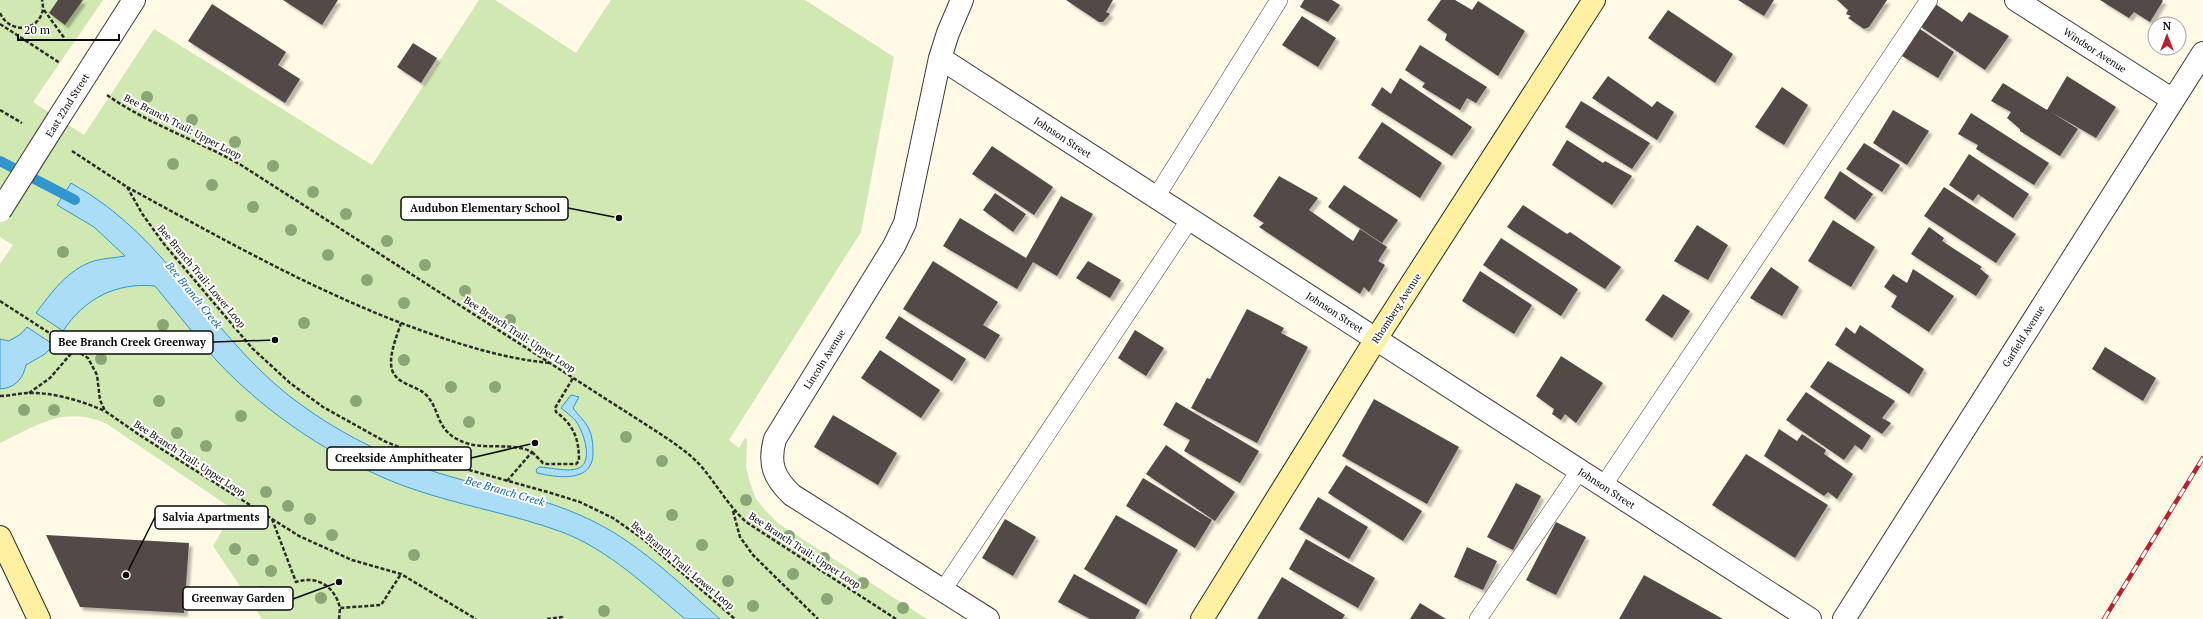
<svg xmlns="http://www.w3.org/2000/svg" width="2203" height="619" font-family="'PT Serif',serif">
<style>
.green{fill:#d0e8b1}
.water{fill:#abddf7;stroke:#3195ce}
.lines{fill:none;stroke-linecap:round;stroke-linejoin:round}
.stream{stroke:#3195ce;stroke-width:10}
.building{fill:#524a46;filter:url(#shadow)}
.lane-casing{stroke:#3d3d3d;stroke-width:18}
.street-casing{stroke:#3d3d3d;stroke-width:24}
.secondary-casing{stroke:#2c2c2c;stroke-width:24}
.path{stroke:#2c2c2c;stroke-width:2.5;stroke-dasharray:4 2;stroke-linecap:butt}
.lane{stroke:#fff;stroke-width:17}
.street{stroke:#fff;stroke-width:22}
.secondary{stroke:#fff1a1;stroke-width:22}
.rail-casing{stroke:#ba212e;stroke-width:4.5}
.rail{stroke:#fff;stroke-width:3;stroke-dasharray:9;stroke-linecap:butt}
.street-bridge-casing{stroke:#3d3d3d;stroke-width:24;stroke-linecap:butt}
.street-bridge{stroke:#fff;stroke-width:22}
.tree{fill:#8ba576}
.labels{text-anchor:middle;stroke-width:4;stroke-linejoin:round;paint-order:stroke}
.street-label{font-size:10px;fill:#0a0a0a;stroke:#fff}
.water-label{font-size:11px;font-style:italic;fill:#13659b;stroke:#fff}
.leader{fill:none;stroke:#0a0a0a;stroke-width:1.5}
.callout-dot{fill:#0a0a0a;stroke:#fff;stroke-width:1.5}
.callout{fill:#fff;stroke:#0a0a0a;stroke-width:1.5}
.callout-label{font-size:11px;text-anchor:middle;font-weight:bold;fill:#0a0a0a}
</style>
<defs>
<filter id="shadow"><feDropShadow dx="3.5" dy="3.5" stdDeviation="1" flood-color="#0004"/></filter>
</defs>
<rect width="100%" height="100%" fill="#fff9e6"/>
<path class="green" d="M0,0H103L33,102L84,135L154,29L372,165L479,0H495L576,53L611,0H805L894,57L861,232L729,440L739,448L745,438L747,439L746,467L750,483L756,499L766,511L779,524L927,619H262L213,546L234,510L107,424C64,405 39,425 0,443V264L13,245L0,237Z"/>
<path class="water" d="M71,183C172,238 213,345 307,409C354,442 404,464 459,479C500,491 543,498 582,516C635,539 677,581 720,619H685C647,587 609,550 562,532C510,513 456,505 404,486C337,461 265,413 216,360C195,336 175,310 155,286C116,282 84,299 63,331L36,313C51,293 68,269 94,261C104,258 115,258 125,256L94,227L57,205Z
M27,327L54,345L45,354L26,365C23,379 15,388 0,389V339L9,341L21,334Z
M571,395L579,397L573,408C578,415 584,420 588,427C592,435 593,443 593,452C594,483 558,478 537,473L536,470L539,467C551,467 567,473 579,468C594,461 583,430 575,420C571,416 566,412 561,408Z"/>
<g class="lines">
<path class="stream" d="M0,161L75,200"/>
</g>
<path class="building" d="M58,0H83L65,25L49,13Z
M283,0H338L322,25Z
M1066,0H1113L1106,12L1110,14L1103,22H1099Z
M1304,0H1332L1340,5L1328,22L1300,7Z
M1441,0H1455L1472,10L1478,1L1525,31L1498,76L1445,40L1447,34L1427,20Z
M1738,0H1774L1764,16Z
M1837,0H1887L1869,27L1864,29L1848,18L1851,16L1846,14L1848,10Z
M2100,0H2162L2163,1L2150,22L2134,12L2129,18Z
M1931,1L1962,22L1969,12L2009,36L1985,70L1918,25Z
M212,4L286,52L278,65L300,79L285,103L188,41Z
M1668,10L1733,54L1715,83L1648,38Z
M1302,16L1336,38L1318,67L1282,45Z
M1920,29L1954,52L1938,78L1902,56Z
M413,43L437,58L421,83L397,67Z
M1420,45L1487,87L1476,103L1467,98L1460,110L1422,87L1425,83L1405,70Z
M1608,76L1652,107L1657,101L1674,112L1657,140L1592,98Z
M2067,76L2116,107L2096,138L2051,112L2078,129L2060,156L2020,131V129L2007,118L2011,112L1991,101L2003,83L2047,110Z
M1400,78L1472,127L1452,156L1371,105L1382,87L1391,94Z
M1782,87L1808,105L1784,145L1755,127Z
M1581,101L1650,143L1632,169L1565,127Z
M1893,110L1929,131L1907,165L1873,143Z
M1971,113L2049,163L2034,185L1976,149L1978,145L1958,134Z
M1382,122L1442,163L1420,198L1358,158Z
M1567,140L1603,163L1605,161L1632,176L1612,205L1552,165Z
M1864,143L1900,165L1882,192L1846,169Z
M992,146L1053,187L1034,215L972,174Z
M1969,154L2029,194L2013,218L1978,194L1973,201L1949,185Z
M1840,171L1873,194L1855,220L1824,198Z
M1279,176L1318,198L1309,210L1353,241L1360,229L1387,247L1378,261L1385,265L1369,292L1364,287L1360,294L1259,227L1264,223L1253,216Z
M1344,185L1398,220L1382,243L1328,207Z
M1944,187L2016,234L1996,263L1924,216Z
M995,193L1026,214L1013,232L983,210Z
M1061,196L1093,214L1057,276L1033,262L1017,289L943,246L960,218L1026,258Z
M1523,205L1567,234L1570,232L1621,267L1605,289L1507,227Z
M1833,220L1875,247L1851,287L1808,261Z
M1697,225L1728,245L1708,280L1674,261Z
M1929,227L1944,238L1942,241L1982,267L1980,269L1989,276L1976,296L1911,254Z
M1501,238L1578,289L1561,316L1483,265Z
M933,261L998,302L983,325L1000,335L985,359L903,309Z
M1088,261L1121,280L1110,298L1076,278Z
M1771,267L1799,287L1782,316L1750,298Z
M1913,269L1954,296L1929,332L1891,307L1897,296L1884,287L1893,274L1907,283Z
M1480,271L1532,305L1514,334L1462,301Z
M1663,294L1690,311L1672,338L1645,320Z
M1247,309L1284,328L1281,333L1308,347L1257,443L1191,408L1207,378L1210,379Z
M899,316L966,359L952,381L885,338Z
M1860,325L1924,369L1909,394L1835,345L1846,327L1855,334Z
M1135,330L1164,348L1146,376L1118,358Z
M2105,347L2156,378L2143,401L2092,369Z
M880,350L940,390L921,418L861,378Z
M1561,356L1603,383L1576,423L1565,414L1561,420L1552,414L1554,409L1536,396Z
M1828,361L1895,401L1882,418L1891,423L1882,434L1810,387Z
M1806,392L1871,436L1862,450L1855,445L1844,460L1786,420Z
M1374,399L1459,447L1427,504L1342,456Z
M1176,402L1259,451L1240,483L1184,451L1190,440L1163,425Z
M833,415L897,453L878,485L814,447Z
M1779,429L1797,441L1802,434L1826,450L1824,454L1853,474L1837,499L1828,492L1824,496L1764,456Z
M1166,445L1235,492L1215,521L1146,474Z
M1746,454L1828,505L1795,558L1712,505Z
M1346,465L1422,511L1403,541L1328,493Z
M1143,478L1212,520L1195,548L1126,506Z
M1516,483L1541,496L1513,550L1487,537Z
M1318,497L1368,527L1349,559L1299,529Z
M1116,515L1178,550L1146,605L1084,569Z
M1005,519L1036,537L1013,576L982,558Z
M1556,522L1586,537L1556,595L1526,580Z
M46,535L189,543L184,613L80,607Z
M1306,539L1375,578L1358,608L1289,569Z
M1467,547L1497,561L1483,590L1454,577Z
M1074,574L1140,610L1135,619H1090L1058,602Z
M1644,575L1723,619H1619Z
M1282,577L1345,615L1342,619H1257Z
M1420,603L1446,619H1410Z"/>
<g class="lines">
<defs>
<path id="lane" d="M1156,197L1279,0
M1603,486L1929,0
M943,590L1190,219
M1478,619L1580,470"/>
<path id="street" d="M962,0L948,33L940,58L905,223L894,246L775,439C768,464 774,478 792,495L988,619
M2016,0L2173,100
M940,58L1810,619
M58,119L134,0
M1844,619L2203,53"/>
<path id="secondary" d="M0,537L39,619
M1202,619L1376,339L1594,0"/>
</defs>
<use href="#lane" class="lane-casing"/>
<use href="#street" class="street-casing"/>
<use href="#secondary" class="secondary-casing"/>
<path class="path" d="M44,10L65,39
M0,13C12,39 49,28 42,0
M0,24L60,63
M107,95C148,124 197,140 241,165L659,433C674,443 689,453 701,466C717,485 728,505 746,522L896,619
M0,110L22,123
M72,151L127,187L143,215L164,244L252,348L290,383L323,407L384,441L423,457L551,493L580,502L613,518L643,539L735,619
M127,187C219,237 310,289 409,326C455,343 500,358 549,363
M0,301L88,358L97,375L100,400L105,411L141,436L299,536L352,560L401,574L476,619
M401,323C397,336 388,356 392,370C397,384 414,385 424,393C442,408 433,432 466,443C487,450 513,442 532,452L507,481
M29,393L50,378L75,349
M0,396C10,396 19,393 28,393C53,392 82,401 105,411
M532,452L543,463L547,464H576L579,461C579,439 574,425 556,412L555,408L573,378
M733,511L740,537L753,555L818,619
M272,519L296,582C318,575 335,587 340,608L381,605L401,574
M339,619L340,608
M547,619L562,617L563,619"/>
<use href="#lane" class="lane"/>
<use href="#street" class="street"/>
<use href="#secondary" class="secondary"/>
<defs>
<path id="rail" d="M2104,619L2203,458"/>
</defs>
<use href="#rail" class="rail-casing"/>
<use href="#rail" class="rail"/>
<defs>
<path id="street-bridge" d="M0,211L58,119"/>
</defs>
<use href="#street-bridge" class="street-bridge-casing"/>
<use href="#street-bridge" class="street-bridge"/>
</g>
<g class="tree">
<circle cx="147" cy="97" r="6"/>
<circle cx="192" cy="120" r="6"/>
<circle cx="235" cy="142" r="6"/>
<circle cx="173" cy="164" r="6"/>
<circle cx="273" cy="166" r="6"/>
<circle cx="212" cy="185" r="6"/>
<circle cx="313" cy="192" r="6"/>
<circle cx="253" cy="207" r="6"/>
<circle cx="346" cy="214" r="6"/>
<circle cx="291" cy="230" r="6"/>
<circle cx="387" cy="241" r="6"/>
<circle cx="63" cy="252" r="6"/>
<circle cx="328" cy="255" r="6"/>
<circle cx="425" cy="265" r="6"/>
<circle cx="367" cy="280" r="6"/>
<circle cx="465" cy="291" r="6"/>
<circle cx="404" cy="303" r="6"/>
<circle cx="510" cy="320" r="6"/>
<circle cx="304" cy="323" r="6"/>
<circle cx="163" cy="325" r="6"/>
<circle cx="101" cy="359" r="6"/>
<circle cx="404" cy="360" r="6"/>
<circle cx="451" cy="387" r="6"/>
<circle cx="495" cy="387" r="6"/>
<circle cx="159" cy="401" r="6"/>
<circle cx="356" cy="401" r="6"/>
<circle cx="24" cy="410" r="6"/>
<circle cx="54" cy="410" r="6"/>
<circle cx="241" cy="416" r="6"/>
<circle cx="469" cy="422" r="6"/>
<circle cx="177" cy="433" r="6"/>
<circle cx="626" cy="437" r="6"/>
<circle cx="206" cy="446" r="6"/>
<circle cx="662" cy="461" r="6"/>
<circle cx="266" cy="492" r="6"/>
<circle cx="746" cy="500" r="6"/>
<circle cx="288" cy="506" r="6"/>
<circle cx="672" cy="515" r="6"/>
<circle cx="310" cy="519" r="6"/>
<circle cx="332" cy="535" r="6"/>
<circle cx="789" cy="536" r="6"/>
<circle cx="702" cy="545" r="6"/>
<circle cx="235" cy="549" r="6"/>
<circle cx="414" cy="555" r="6"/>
<circle cx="824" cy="558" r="6"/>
<circle cx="253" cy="560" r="6"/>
<circle cx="271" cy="571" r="6"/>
<circle cx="793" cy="574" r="6"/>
<circle cx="728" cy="581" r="6"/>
<circle cx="863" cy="583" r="6"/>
<circle cx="261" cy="592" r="6"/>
<circle cx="321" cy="598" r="6"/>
<circle cx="827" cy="599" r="6"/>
<circle cx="753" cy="606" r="6"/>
<circle cx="903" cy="608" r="6"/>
<circle cx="604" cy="611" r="6"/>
</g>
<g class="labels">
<g class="street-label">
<text transform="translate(2095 50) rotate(33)" y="4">Windsor Avenue</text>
<text transform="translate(67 105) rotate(-58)" y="4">East 22nd Street</text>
<text transform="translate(183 126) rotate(27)" y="4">Bee Branch Trail: Upper Loop</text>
<text transform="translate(1063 137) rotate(33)" y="4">Johnson Street</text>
<text transform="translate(202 276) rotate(50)" y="4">Bee Branch Trail: Lower Loop</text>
<text transform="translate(1396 308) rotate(-57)" y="4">Rhomberg Avenue</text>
<text transform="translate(1335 312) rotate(33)" y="4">Johnson Street</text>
<text transform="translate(520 334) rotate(33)" y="4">Bee Branch Trail: Upper Loop</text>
<text transform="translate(2023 336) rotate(-58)" y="4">Garfield Avenue</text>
<text transform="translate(824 359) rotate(-58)" y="4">Lincoln Avenue</text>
<text transform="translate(190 458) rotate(33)" y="4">Bee Branch Trail: Upper Loop</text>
<text transform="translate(1607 488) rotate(33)" y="4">Johnson Street</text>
<text transform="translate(805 550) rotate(33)" y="4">Bee Branch Trail: Upper Loop</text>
<text transform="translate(683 565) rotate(40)" y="4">Bee Branch Trail: Lower Loop</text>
</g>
<g class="water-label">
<text transform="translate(194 295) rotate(51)" y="4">Bee Branch Creek</text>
<text transform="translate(505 491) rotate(16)" y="4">Bee Branch Creek</text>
</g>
</g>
<path class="leader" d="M619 218L568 208M275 340L213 342M535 443L471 458M126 575L155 517M339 582L293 599"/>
<g class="callout-dot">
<circle cx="619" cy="218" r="4"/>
<circle cx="275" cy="340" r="4"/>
<circle cx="535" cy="443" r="4"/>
<circle cx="126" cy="575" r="4"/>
<circle cx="339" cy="582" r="4"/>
</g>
<g class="callout">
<rect x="401" y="197" width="167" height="23" rx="4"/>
<rect x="50" y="331" width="163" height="23" rx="4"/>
<rect x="327" y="447" width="144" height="23" rx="4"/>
<rect x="155" y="506" width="113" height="23" rx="4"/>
<rect x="183" y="587" width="110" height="23" rx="4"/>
</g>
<g class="callout-label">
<text x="485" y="212">Audubon Elementary School</text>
<text x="132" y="346">Bee Branch Creek Greenway</text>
<text x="399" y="462">Creekside Amphitheater</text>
<text x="211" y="521">Salvia Apartments</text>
<text x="238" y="602">Greenway Garden</text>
</g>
<g transform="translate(2167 36)"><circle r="19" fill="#ffffff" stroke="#9d9d9d"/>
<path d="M0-3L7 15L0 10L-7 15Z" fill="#ba212e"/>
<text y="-6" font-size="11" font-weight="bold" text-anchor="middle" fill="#0a0a0a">N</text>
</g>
<path d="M18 34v6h101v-6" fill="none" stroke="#0a0a0a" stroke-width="2"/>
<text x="24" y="34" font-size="12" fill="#0a0a0a" stroke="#ffffff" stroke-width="3" paint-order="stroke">20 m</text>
</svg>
